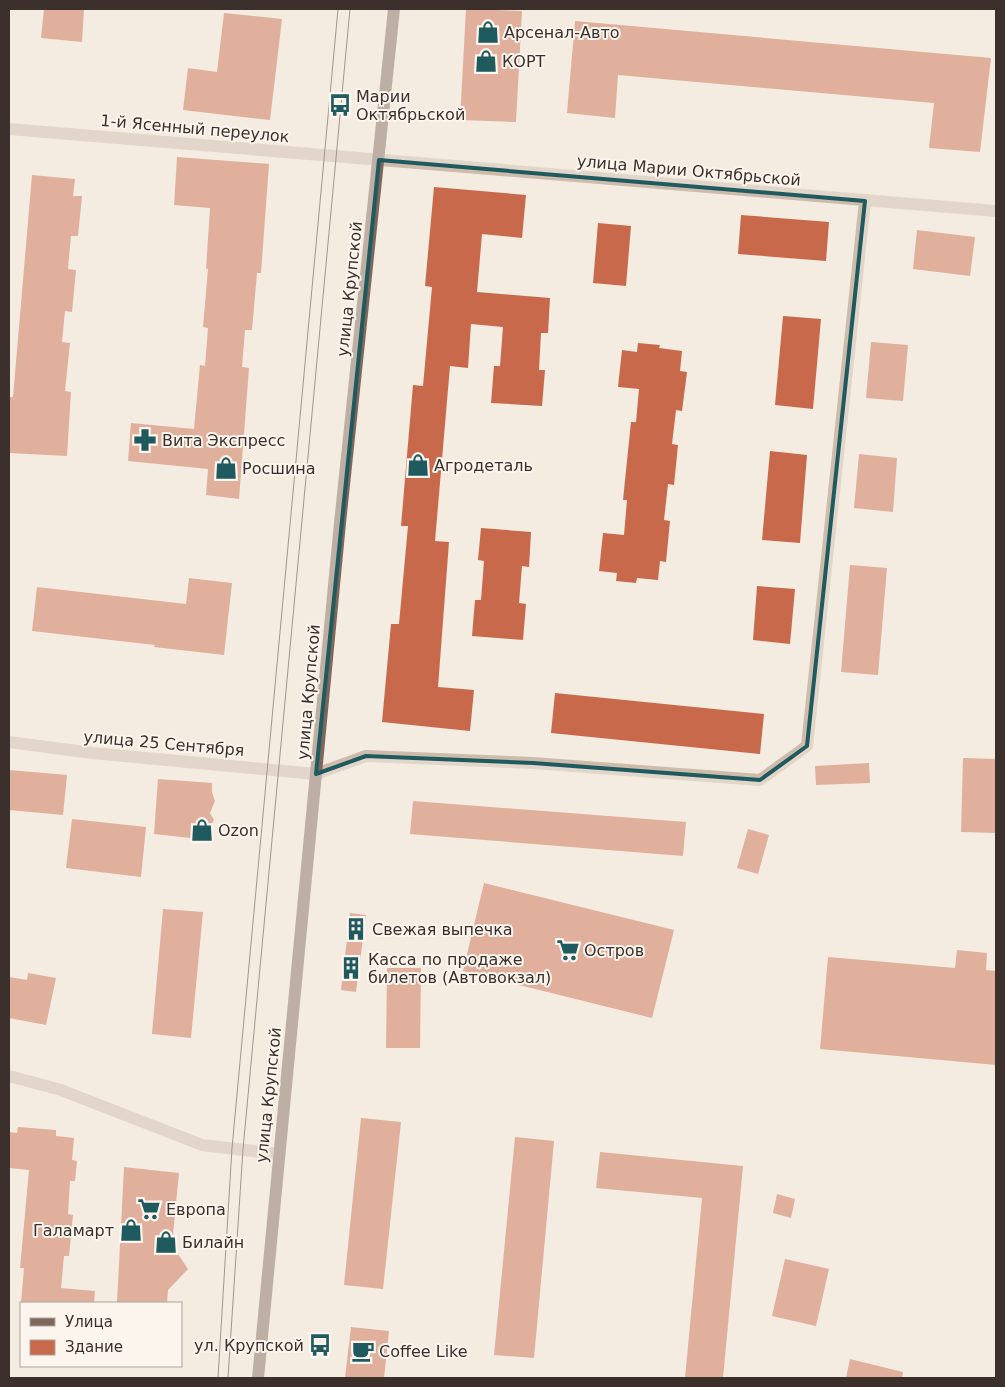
<svg xmlns="http://www.w3.org/2000/svg" width="1005" height="1387" font-family="'DejaVu Sans',sans-serif">
<style>
.building{fill:#c8694b}
.lines{fill:none;stroke-linecap:round;stroke-linejoin:round}
.street{stroke:#cdbbac;stroke-width:12}
.primary{stroke:#7d675c;stroke-width:12}
.tram{stroke:#3b302b;stroke-width:1}
.marked{fill:none;stroke:#1f5a5e;stroke-width:4;stroke-linejoin:round}
.labels{text-anchor:middle;stroke-width:4;stroke-linejoin:round;paint-order:stroke}
.poi-label{font-size:16px;fill:#3b302b;stroke:#fbf5ee;text-anchor:start}
.street-label{font-size:16px;fill:#3b302b;stroke:#fbf5ee}
</style>
<rect width="100%" height="100%" fill="#f4ebe1"/>
<path class="building" d="M44,9H84L82,42L41,38Z
M466,9L522,11L516,122L460,120Z
M224,13L282,19L270,120L183,110L188,68L217,72Z
M575,21L991,58L980,152L929,148L934,103L618,75L615,118L567,113Z
M177,157L269,164L261,273H257L252,330H245L242,367L249,368L239,499L206,495L208,469L128,461L131,423L194,429L200,365L205,366L208,328L203,327L208,269H206L210,208L174,205Z
M32,175L75,179L73,196H82L78,236H71L68,269L76,270L72,312L65,311L62,342L70,343L65,391L71,392L67,456L9,453V397H13Z
M434,187L526,195L522,238L482,234L477,292L550,298L548,333H541L539,370H545L542,406L491,403L494,366H500L503,327L471,324L468,368L450,366L435,541L449,542L438,687L474,690L470,731L382,722L391,624H399L408,526H401L413,385L423,386L432,287L425,286Z
M741,215L829,222L826,261L738,254Z
M598,223L631,226L626,286L593,283Z
M917,230L975,237L970,276L913,269Z
M783,316L821,319L813,409L775,405Z
M871,342L908,345L903,401L866,398Z
M638,343L660,345L659,348L682,351L680,371L687,372L682,411L676,410L672,444L678,445L674,485L668,484L664,520L670,521L666,562L660,561L658,580L637,578L636,583L616,581L617,573L599,571L603,533L624,535L627,500H623L631,422H636L639,389L618,387L622,350L637,352Z
M770,451L807,455L800,543L762,540Z
M859,454L897,458L893,512L854,508Z
M481,528L531,532L529,567L522,566L519,603L526,604L523,640L472,636L475,600H481L484,561L478,560Z
M850,565L887,568L878,675L841,672Z
M189,578L232,583L224,655L154,647L155,645L32,631L37,587L186,604Z
M757,586L795,589L790,644L753,640Z
M555,693L764,714L760,754L551,733Z
M963,758L996,759V833L961,832Z
M869,763L870,783L816,785L815,766Z
M9,770L67,775L63,815L9,810Z
M158,779L212,783V792L215,801L210,813L214,820L209,829L208,840L154,834Z
M413,801L686,822L683,856L410,834Z
M72,819L146,827L141,877L66,868Z
M748,829L769,835L758,874L737,868Z
M484,883L674,930L652,1018L463,971Z
M163,909L203,912L191,1038L152,1034Z
M350,913L366,915L356,992L341,990Z
M957,950L987,953L986,970L996,971V1065L820,1049L828,957L955,968Z
M387,968H421L420,1048H386Z
M28,973L56,978L46,1025L9,1018V977L27,980Z
M361,1118L401,1122L383,1289L344,1285Z
M18,1127L56,1130V1136L74,1138L72,1160L77,1161L75,1181H70L68,1214L73,1215L69,1256H64L61,1288L95,1291L94,1303H21L24,1268H20L29,1170L9,1168V1132L17,1133Z
M515,1137L554,1141L534,1358L494,1355Z
M600,1152L743,1166L723,1378H685L702,1198L596,1188Z
M124,1167L179,1173L172,1245L188,1269L168,1290L167,1303H117Z
M777,1194L795,1199L791,1218L773,1213Z
M785,1259L829,1269L816,1326L772,1316Z
M351,1327L389,1331L384,1378H345Z
M850,1359L903,1372L902,1378H846Z"/>
<g class="lines">
<path class="street" d="M9,129L996,211
M9,742L92,753L316,774L366,756L533,763L760,780L807,746L865,201
M9,1076L61,1090L202,1145L278,1154"/>
<path class="primary" d="M258,1378L340,523L394,9"/>
<path class="tram" d="M218,1378L232,1148L338,9
M228,1378L243,1149L350,9"/>
</g>
<path d="M0 0H1005V1387H0ZM379,160L865,201L807,746L760,780L533,763L366,756L316,774Z" fill="#f4ebe1" fill-opacity=".55" fill-rule="evenodd"/>
<path class="marked" d="M379,160L865,201L807,746L760,780L533,763L366,756L316,774Z"/>
<defs>
<symbol id="shop-bare" viewBox="-9 -9 18 18"><path d="M-5-2.5h2.3a2.7 3.5 0 0 1 5.4 0H5L5.5 6h-11ZM-1.5-2.5h3a1.5 2.3 0 0 0-3 0Z" fill="#1f5a5e" stroke="#fbf5ee" stroke-width="2.5" paint-order="stroke"/></symbol>
<symbol id="bus-bare" viewBox="-9 -9 18 18"><path d="M-5-6H5V4H4V6H2V4H-2V6H-4V4H-5ZM-3.5-4V0h7V-4ZM-3.5 1.2v1.5H-2V1.2ZM2 1.2v1.5H3.5V1.2Z" fill="#1f5a5e" stroke="#fbf5ee" stroke-width="2.5" paint-order="stroke"/></symbol>
<symbol id="pharmacy-bare" viewBox="-9 -9 18 18"><path d="M-2-6h4v4h4v4h-4v4h-4v-4h-4v-4h4Z" fill="#1f5a5e" stroke="#fbf5ee" stroke-width="2.5" paint-order="stroke"/></symbol>
<symbol id="building-bare" viewBox="-9 -9 18 18"><path d="M-4-6H4V6H1V3H-1V6H-4ZM-2.5-4.3h1.7v1.8h-1.7ZM.8-4.3h1.7v1.8H.8ZM-2.5-1h1.7V.8h-1.7ZM.8-1h1.7V.8H.8Z" fill="#1f5a5e" stroke="#fbf5ee" stroke-width="2.5" paint-order="stroke"/></symbol>
<symbol id="supermarket-bare" viewBox="-9 -9 18 18"><path d="M-6-5.5h2.5l.6 2H6L4.5 2H-2.5L-4.4-4H-6ZM-1.5 3.2a1.3 1.3 0 1 0 .1 0ZM3 3.2a1.3 1.3 0 1 0 .1 0Z" fill="#1f5a5e" stroke="#fbf5ee" stroke-width="2.5" paint-order="stroke"/></symbol>
<symbol id="cafe-bare" viewBox="-9 -9 18 18"><path d="M-5.5-4.5H6V0H3Q3 3.5 0 3.5H-2.5Q-5.5 3.5-5.5 0ZM3-3.2v2h1.7v-2ZM-6 4.5H4V6H-6Z" fill="#1f5a5e" stroke="#fbf5ee" stroke-width="2.5" paint-order="stroke"/></symbol>
</defs>
<g fill-rule="evenodd">
<use href="#shop-bare" x="472" y="16" width="32" height="32"/>
<use href="#shop-bare" x="470" y="45" width="32" height="32"/>
<use href="#bus-bare" x="324" y="89" width="32" height="32"/>
<use href="#pharmacy-bare" x="129" y="424" width="32" height="32"/>
<use href="#shop-bare" x="402" y="449" width="32" height="32"/>
<use href="#shop-bare" x="210" y="452" width="32" height="32"/>
<use href="#shop-bare" x="186" y="814" width="32" height="32"/>
<use href="#building-bare" x="340" y="913" width="32" height="32"/>
<use href="#supermarket-bare" x="552" y="934" width="32" height="32"/>
<use href="#building-bare" x="335" y="952" width="32" height="32"/>
<use href="#supermarket-bare" x="133" y="1193" width="32" height="32"/>
<use href="#shop-bare" x="115" y="1214" width="32" height="32"/>
<use href="#shop-bare" x="150" y="1226" width="32" height="32"/>
<use href="#bus-bare" x="304" y="1329" width="32" height="32"/>
<use href="#cafe-bare" x="347" y="1335" width="32" height="32"/>
</g>
<g class="labels">
<g class="poi-label">
<text x="504" y="38">Арсенал-Авто</text>
<text x="502" y="67">КОРТ</text>
<text x="356" y="102">Марии<tspan x="356" dy="18">Октябрьской</tspan></text>
<text x="162" y="446">Вита Экспресс</text>
<text x="434" y="471">Агродеталь</text>
<text x="242" y="474">Росшина</text>
<text x="218" y="836">Ozon</text>
<text x="372" y="935">Свежая выпечка</text>
<text x="584" y="956">Остров</text>
<text x="368" y="965">Касса по продаже<tspan x="368" dy="18">билетов (Автовокзал)</tspan></text>
<text x="166" y="1215">Европа</text>
<text x="114" y="1236" text-anchor="end">Галамарт</text>
<text x="182" y="1248">Билайн</text>
<text x="304" y="1351" text-anchor="end">ул. Крупской</text>
<text x="379" y="1357">Coffee Like</text>
</g>
<g class="street-label">
<text transform="translate(195 128) rotate(5)" y="6">1-й Ясенный переулок</text>
<text transform="translate(689 170) rotate(5)" y="6">улица Марии Октябрьской</text>
<text transform="translate(349 289) rotate(-84)" y="6">улица Крупской</text>
<text transform="translate(308 692) rotate(-85)" y="6">улица Крупской</text>
<text transform="translate(164 743) rotate(5)" y="6">улица 25 Сентября</text>
<text transform="translate(268 1095) rotate(-84)" y="6">улица Крупской</text>
</g>
</g>
<rect width="1005" height="1387" fill="none" stroke="#3b302b" stroke-width="20"/>
<rect x="20" y="1302" width="162" height="65" fill="#fbf5ee" stroke="#aea6a0"/>
<rect x="30" y="1318" width="25" height="8" fill="#7d675c" stroke="#aea6a0"/>
<text x="65" y="1327" font-size="15" fill="#3b302b">Улица</text>
<rect x="30" y="1340" width="25" height="15" fill="#c8694b" stroke="#aea6a0"/>
<text x="65" y="1352" font-size="15" fill="#3b302b">Здание</text>
</svg>
